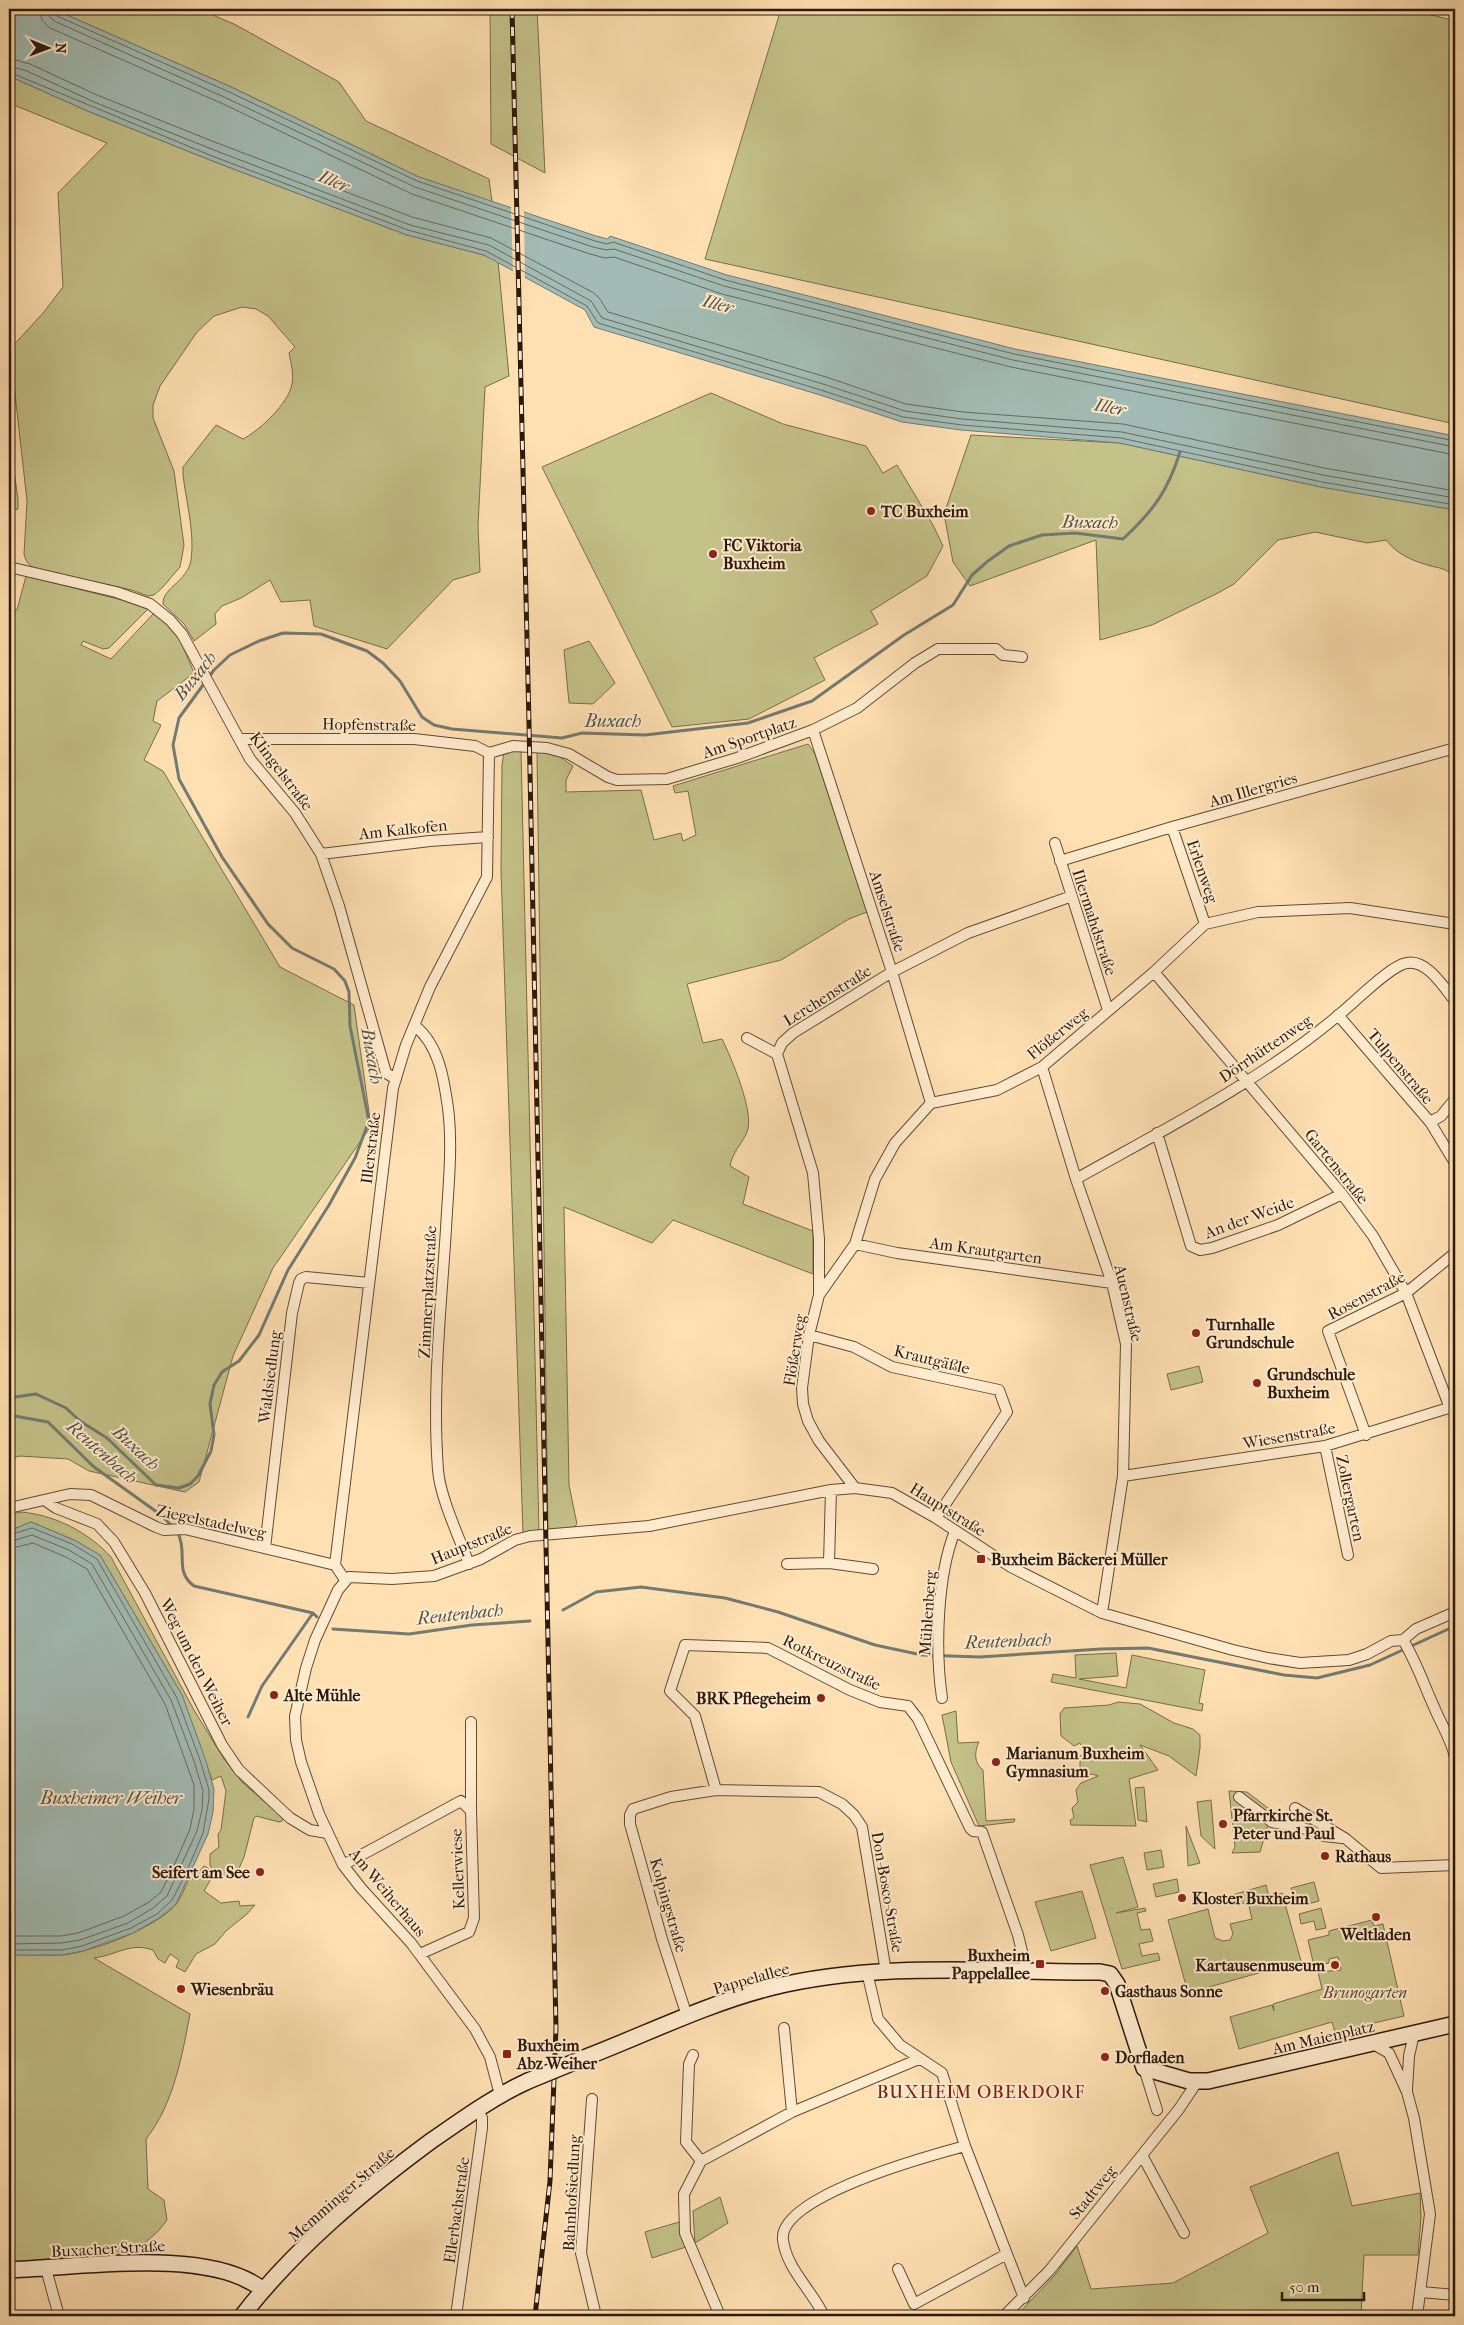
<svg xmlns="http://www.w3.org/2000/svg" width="1464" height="2325" font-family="'IM FELL French Canon',serif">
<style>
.green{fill:#c4c189;stroke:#786d4b}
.water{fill:#a2bbb4;stroke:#737a71}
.pier{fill:#ffe0b2}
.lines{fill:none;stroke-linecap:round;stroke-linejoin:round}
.shore{stroke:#676a60;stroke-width:1}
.stream{stroke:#737a71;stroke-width:3}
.street-casing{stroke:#614b36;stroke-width:12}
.secondary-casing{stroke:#2c190d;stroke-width:18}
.street{stroke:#ffebcd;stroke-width:10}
.secondary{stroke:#ffebcd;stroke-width:15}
.rail-casing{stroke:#2c190d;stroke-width:5}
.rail{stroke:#ffebcd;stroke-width:3;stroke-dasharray:9;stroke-linecap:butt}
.secondary-bridge-casing{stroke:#2c190d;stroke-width:18;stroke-linecap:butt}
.secondary-bridge{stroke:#ffebcd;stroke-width:15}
.poi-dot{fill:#8f2418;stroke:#ffebcd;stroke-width:2}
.labels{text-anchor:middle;stroke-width:4;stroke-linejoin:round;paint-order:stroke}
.poi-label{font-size:16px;font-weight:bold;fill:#2c190d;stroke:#ffebcd;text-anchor:start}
.street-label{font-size:16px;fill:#2c190d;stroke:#ffebcd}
.park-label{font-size:16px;font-style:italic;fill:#5a4b32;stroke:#ffebcd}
.water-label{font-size:18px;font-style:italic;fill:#555247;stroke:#ffebcd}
.neighbourhood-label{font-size:18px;letter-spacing:1px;fill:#7a1f14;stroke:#ffebcd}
</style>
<rect width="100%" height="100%" fill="#ffe0b2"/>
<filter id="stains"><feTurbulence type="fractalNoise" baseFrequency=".004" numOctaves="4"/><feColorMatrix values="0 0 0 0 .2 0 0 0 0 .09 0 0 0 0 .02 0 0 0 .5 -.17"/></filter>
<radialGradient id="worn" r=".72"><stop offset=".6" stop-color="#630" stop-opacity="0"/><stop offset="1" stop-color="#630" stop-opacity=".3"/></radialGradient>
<path class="green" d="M53,9H199L236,25L339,82L366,121L489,179L492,202L419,177L229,86Z
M490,9H537L545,173L491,144Z
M781,9H1409L1455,21V424L705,259Z
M9,76L90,112L210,160L407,235L484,255L498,261L509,376L485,387L478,526L480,572L453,580L387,649L314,626L310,600L281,602L270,580L241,598L222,606L215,614L216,624L194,641L184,624L163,604C162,588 188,581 191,560C195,533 186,501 183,475V467L216,425L243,439C259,431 289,403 292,384C294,374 291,363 289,353L295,347L268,316L256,309L242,307L214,316L197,332L160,386L153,405V418L174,471L184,545L180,567L162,588L154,595L148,596L132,590L36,569C28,565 26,562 24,554L27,501L10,349L44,312L63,287L58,193L107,143L9,103Z
M711,393L783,424L866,446L883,473L897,465L933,525L943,546L927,576L871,611L878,624L814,658L825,680L749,719L672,727L542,467Z
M971,435L1120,443L1321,487L1455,510V677H1449L1450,573C1444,568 1438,568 1431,566C1413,561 1398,555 1386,540L1367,543L1315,532L1278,540L1234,584L1218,593L1152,625L1100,640L1096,540L970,586L953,562L944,514Z
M9,437L18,499V509L9,511Z
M26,576L122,600L148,609L109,648L103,649L83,641L81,645L111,659L154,613C177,627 184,649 194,673L157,701L153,721L161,725L144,760L163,771L280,967L354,1005L371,1126L273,1268L233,1356L199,1482L185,1492L89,1471L68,1459L20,1456L9,1459V612L17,610Z
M589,641L615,683L593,704L569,703L564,650Z
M808,744L815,754L867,912L849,919L781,960L687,984L703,1043L722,1039C731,1057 755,1113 747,1132C742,1144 732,1153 730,1166L749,1177L743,1204L813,1231V1274L673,1220L652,1243L564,1207L569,1485L577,1524L574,1527L548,1531L537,751L560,757L573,766L566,780V792L641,790L654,840L681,833L683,841L696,835L688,791L675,793L673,786Z
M521,750L539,1532L523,1534L501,871L502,765L504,752Z
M1199,1366L1203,1382L1171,1390L1167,1374Z
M21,1512C55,1515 88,1532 111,1557L194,1710L224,1759L242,1782L283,1818L282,1821L279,1822L256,1816L254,1818L244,1857L237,1873L216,1876L210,1865V1854L219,1847L218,1834L221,1830L226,1791L221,1776L212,1780L182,1695L100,1555L74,1540L31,1522L9,1531V1515Z
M1116,1653L1118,1676L1079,1679L1126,1688L1132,1655L1205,1670L1199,1703L1203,1704L1202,1711L1051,1682L1053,1674L1076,1678L1075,1655Z
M1118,1702L1140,1704L1174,1723L1193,1729L1200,1735V1748L1196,1776L1169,1756L1140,1745L1158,1770L1129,1779L1136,1826L1071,1825L1070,1820L1074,1818L1072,1808L1078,1802L1076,1790L1081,1783L1098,1776L1092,1774L1085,1777L1080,1769V1756L1085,1753L1080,1743L1074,1746L1061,1736L1060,1714L1064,1708L1109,1705Z
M956,1711L958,1743L979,1742C974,1752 974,1763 983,1770L986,1821L1015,1819L1014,1822L979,1826L951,1762L942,1715Z
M1144,1787L1147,1822L1138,1820L1135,1788Z
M1229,1791L1247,1792L1272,1811L1260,1852L1232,1853L1235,1847Z
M1211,1800L1215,1849L1201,1836L1197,1802Z
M1186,1826L1200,1863L1188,1866Z
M1161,1850L1164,1867L1147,1870L1144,1853Z
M1123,1857L1138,1907L1116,1913L1145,1908L1146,1911L1137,1913L1141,1930L1150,1929L1153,1941L1139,1944L1142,1956L1158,1953L1160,1960L1122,1969L1090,1865Z
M204,1866L208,1868L212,1877L204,1891L221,1903L239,1901L240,1906L255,1905L247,1914L226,1931L215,1944L196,1954L185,1972L176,1967L179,1960L170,1954L165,1963L158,1959L153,1950C130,1942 117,1955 94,1958L190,2014C182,2057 173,2105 146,2139L148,2189L164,2200L167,2220C159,2232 145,2244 132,2251C110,2263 37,2262 9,2264V1955C26,1954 45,1956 63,1955C92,1952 159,1927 177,1903C182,1896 185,1886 189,1879H193Z
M1177,1879L1179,1892L1156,1897L1153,1884Z
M1314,1882L1319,1901L1308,1904L1306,1897L1294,1899L1291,1888Z
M1266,1885L1269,1897L1282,1893L1301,1961L1188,1993L1168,1920L1208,1909L1215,1938L1223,1941L1230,1940L1233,1934L1230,1924L1252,1919L1248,1902L1236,1905L1235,1900L1230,1901L1229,1896Z
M1082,1891L1096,1938L1051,1951L1035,1902Z
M1321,1908L1326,1928L1316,1930L1314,1921L1301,1924L1299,1914Z
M1372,1920L1374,1926L1383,1924L1404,2016L1335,2032L1332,2022L1239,2049L1230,2017L1272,2005L1274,2011L1273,2004L1322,1989L1318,1972L1341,1970L1338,1957L1329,1959V1963L1314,1966L1308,1940L1329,1935V1931Z
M1338,2152L1352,2206L1420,2193L1421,2217L1418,2255H1364L1361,2316H1016L1054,2276L1077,2246L1091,2289L1173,2283L1268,2233L1250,2187Z
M720,2197L728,2223L695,2243L693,2211Z
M679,2222L686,2247L652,2258L645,2232Z"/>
<path class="water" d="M9,9H53L229,86L419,177L596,236L608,239L610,236L727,275L1015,349L1455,436V510L1321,487L1120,443L961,430L902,422L820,395L594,327L585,310L484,255L407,235L210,160L90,112L9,76Z
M31,1522L74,1540L100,1555L182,1695L205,1758L214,1789L213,1812L208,1834L176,1904L159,1918L133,1933L83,1951L62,1955H9V1531Z"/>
<path class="pier" d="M511,206L524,210L525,280L513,273Z"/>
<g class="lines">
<path class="shore" d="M39,9L42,20L50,28L221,103L412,194L590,254L605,258L614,257L722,294L1011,367L1455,455
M47,9L49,16L54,21L224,97L415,187L593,247L606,250L614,249L724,286L1013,360L1455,447
M53,9L57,16L227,91L417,181L595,241L607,244L613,242L725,280L1014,354L1455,441
M9,58L30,64L97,95L217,143L412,217L491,238L594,293L600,299L608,312L826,377L906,404L963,412L1123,424L1324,468L1455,491
M9,66L27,71L94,102L214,150L410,225L489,245L591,301L602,318L823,384L905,411L962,419L1122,432L1323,475L1455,498
M9,72L212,156L408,230L486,251L587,306L598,323L821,390L903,417L962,425L1121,438L1322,482L1455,505
M9,1535L32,1528L72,1544L97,1559L177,1698L200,1760L209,1790V1799L203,1833L186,1873L172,1900L157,1914L131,1928L82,1946L62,1950H9
M9,1542L32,1535L69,1550L92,1564L171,1700L194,1761L203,1791L202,1810L197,1831L167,1896L153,1908L128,1923L80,1940L61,1943L9,1944
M9,1549L33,1543L66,1557L87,1569L165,1704L194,1785V1809L190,1829L173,1868L161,1892L149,1902L124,1916L78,1933L61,1936H9"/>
<path class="stream" d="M9,1403L15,1397L36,1394L66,1408L80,1421L107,1438L156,1485L179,1488L190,1484L198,1476L211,1451L214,1435L210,1404L214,1385L222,1372L239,1361L259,1335L288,1270L329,1205L355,1158L369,1121L350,1026L349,992L345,981L334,969L292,948L268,924L222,857L179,779L173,745L179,718L214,670L230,655L259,641L283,633L321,634L367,651L383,663L400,681L422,717L434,725L452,729L562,738L582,733L645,735L748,723L812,701L904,635L953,605L972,575L988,561L1009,546L1042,535L1075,533L1123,539C1153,511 1168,491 1180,452
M9,1415L48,1422L94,1467L161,1515L171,1525
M178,1533C188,1554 174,1571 194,1586L313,1613L317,1617
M563,1610L596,1592L641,1587L725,1598L778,1612L875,1645L922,1655L980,1657L1101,1649L1148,1648L1284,1675L1317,1678L1370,1665L1455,1626
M333,1629L409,1634L472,1625L530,1621
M248,1717L262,1686L313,1613"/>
<defs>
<path id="street" d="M9,567L116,592L150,604L170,620L182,634L250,759L295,813L321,854L339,906L386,1073L396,1079
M813,730L892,972L931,1103
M239,739H414L475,746L489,753L513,746L547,748L569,754L608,777L617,780L667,779L737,758L813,730L857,708L915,663L938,649H996L1003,655L1022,657
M1172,827L1205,924
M1055,843L1108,1010
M321,854L430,841L488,837
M1060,861L1172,827L1455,748
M1154,972L1342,1194L1373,1236L1406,1293L1450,1408
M1338,1015L1430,1122L1455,1163
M415,1026C439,1045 444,1079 448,1108C453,1147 448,1189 446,1229C441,1308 432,1390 438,1470C440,1497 459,1537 469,1564
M747,1038L777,1054
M1042,1067L1076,1179L1112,1283L1126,1344L1123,1476L1102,1613
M1430,1122L1441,1116L1455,1099
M1157,1133L1191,1246L1200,1250L1212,1248L1278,1225L1342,1194
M1076,1179C1165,1129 1264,1079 1341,1013C1356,1001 1391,965 1407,963C1427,959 1444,988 1455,1001
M855,1244L897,1253L1112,1283
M819,1295V1239L813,1173L777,1054L782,1043L793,1033L892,972L968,933L1072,896
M809,1335L854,1347L892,1367L999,1390L1007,1412L936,1518
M1366,1435L1328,1331L1406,1293L1455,1253
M1325,1446L1348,1555
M1123,1476L1325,1446L1455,1406
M855,1488L819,1441L808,1421L803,1404L802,1388L809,1335L819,1295L855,1244L875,1179L895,1143L931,1103L997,1090L1042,1067L1154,972L1205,924L1258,912L1350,908L1455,924
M46,1501L56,1508L97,1524L114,1542L145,1593L222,1745L239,1770L290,1818L310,1830L327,1833
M9,1508L70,1494L91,1495L156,1527L164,1530L185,1529L335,1565L345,1580
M265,1548L292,1313L299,1283L301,1279L306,1277L369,1283
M829,1563L831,1490
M787,1564L829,1563L873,1569
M335,1565L393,1088L406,1045L430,987L487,877L489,753
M1403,1640C1416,1661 1424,1685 1434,1707C1441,1724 1451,1739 1455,1757
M942,1698C935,1650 937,1576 955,1531
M716,1790L695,1716L670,1691L685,1645L768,1648L850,1690L880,1702L908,1706L918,1719L970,1828L973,1831L982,1832L1018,1935L1027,1972
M1239,1797L1272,1822L1303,1828L1324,1836L1342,1838
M1295,1808L1346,1839L1381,1868L1455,1865
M471,1811V1722
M343,1865L461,1801L471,1811L474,1918L469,1932L420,1954
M867,1972L878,2019L900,2045L942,2073L965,2146L1024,2298
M687,2016L662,1939L630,1824V1815L633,1809L671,1797L716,1790L819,1792L842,1804L854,1815L862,1827L886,1972
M784,2028L792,2112
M1373,2044L1389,2053L1407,2092L1414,2118L1430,2214L1417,2316
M693,2055L689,2064L686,2142L701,2161
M1144,2068L1157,2110
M1407,2090L1409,2056L1414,2034
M500,2095L490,2057L475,2029L411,1943L361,1888L343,1865L319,1814L301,1762L296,1740L295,1716L306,1668L315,1640L338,1590L349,1577L392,1579L434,1576L481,1559L515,1540L530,1536L649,1526L831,1490L855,1488L892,1493L936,1518L1011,1567L1102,1613L1233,1650L1268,1658L1300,1663L1349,1660L1367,1654L1391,1641L1403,1640L1416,1629L1455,1612
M592,2099L581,2253L596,2316
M1142,2155L1184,2233
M46,2269L59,2316
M898,2269L914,2304L1005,2255
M1421,2292L1455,2295
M456,2316L482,2128V2118L477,2109
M720,2316L685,2233L684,2194L701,2161L792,2112L919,2059
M824,2316C812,2290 787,2270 783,2240C777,2196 932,2155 965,2146
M1004,2316L1049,2271L1179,2109L1197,2082"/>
<path id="secondary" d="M589,2056C648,2033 707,2004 769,1988C877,1961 990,1972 1100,1972L1110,1974L1117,1984L1144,2068L1189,2081H1208L1455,2024
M9,2270C76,2268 209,2246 263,2290
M242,2316C295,2248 362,2192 431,2141C463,2119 493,2097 528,2081"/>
</defs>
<use href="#street" class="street-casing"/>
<use href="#secondary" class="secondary-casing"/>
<use href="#street" class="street"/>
<use href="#secondary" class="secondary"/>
<defs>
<path id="rail" d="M512,9L529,723L556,2028L550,2181L535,2316"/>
</defs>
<use href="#rail" class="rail-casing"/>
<use href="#rail" class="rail"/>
<defs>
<path id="secondary-bridge" d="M528,2081L589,2056"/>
</defs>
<use href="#secondary-bridge" class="secondary-bridge-casing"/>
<use href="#secondary-bridge" class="secondary-bridge"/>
</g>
<g class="poi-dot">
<circle cx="871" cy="511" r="5"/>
<circle cx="713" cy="554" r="5"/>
<circle cx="1196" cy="1333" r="5"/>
<circle cx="1257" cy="1383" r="5"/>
<rect x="976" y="1554" width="10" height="10" rx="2.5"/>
<circle cx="274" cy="1695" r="5"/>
<circle cx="821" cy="1698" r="5"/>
<circle cx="996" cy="1762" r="5"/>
<circle cx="1223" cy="1824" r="5"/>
<circle cx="1325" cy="1856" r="5"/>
<circle cx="260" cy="1872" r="5"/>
<circle cx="1182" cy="1898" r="5"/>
<circle cx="1376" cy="1917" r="5"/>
<rect x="1035" y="1959" width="10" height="10" rx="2.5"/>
<circle cx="1335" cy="1965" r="5"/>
<circle cx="181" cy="1989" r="5"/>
<circle cx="1105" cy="1991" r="5"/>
<rect x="502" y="2049" width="10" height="10" rx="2.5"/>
<circle cx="1105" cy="2057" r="5"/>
</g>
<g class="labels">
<g class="poi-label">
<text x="881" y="517">TC Buxheim</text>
<text x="723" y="551">FC Viktoria<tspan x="723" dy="18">Buxheim</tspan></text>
<text x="1206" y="1330">Turnhalle<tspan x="1206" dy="18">Grundschule</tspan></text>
<text x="1267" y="1380">Grundschule<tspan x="1267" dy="18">Buxheim</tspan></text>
<text x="991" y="1565">Buxheim Bäckerei Müller</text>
<text x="284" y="1701">Alte Mühle</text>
<text x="811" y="1704" text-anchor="end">BRK Pflegeheim</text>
<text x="1006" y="1759">Marianum Buxheim<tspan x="1006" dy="18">Gymnasium</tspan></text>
<text x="1233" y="1821">Pfarrkirche St.<tspan x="1233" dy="18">Peter und Paul</tspan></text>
<text x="1335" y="1862">Rathaus</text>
<text x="250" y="1878" text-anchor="end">Seifert am See</text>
<text x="1192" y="1904">Kloster Buxheim</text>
<text x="1376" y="1940" text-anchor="middle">Weltladen</text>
<text x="1030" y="1961" text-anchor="end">Buxheim<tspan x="1030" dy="18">Pappelallee</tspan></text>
<text x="1325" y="1971" text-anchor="end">Kartausenmuseum</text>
<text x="191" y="1995">Wiesenbräu</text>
<text x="1115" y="1997">Gasthaus Sonne</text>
<text x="517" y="2051">Buxheim<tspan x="517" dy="18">Abz Weiher</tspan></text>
<text x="1115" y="2063">Dorfladen</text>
</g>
<g class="street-label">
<text transform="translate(369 724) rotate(1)" y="6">Hopfenstraße</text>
<text transform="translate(749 737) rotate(-19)" y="6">Am Sportplatz</text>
<text transform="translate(282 771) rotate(53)" y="6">Klingelstraße</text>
<text transform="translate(1253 789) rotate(-16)" y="6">Am Illergries</text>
<text transform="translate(403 829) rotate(-6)" y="6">Am Kalkofen</text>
<text transform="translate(1203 871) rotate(71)" y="6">Erlenweg</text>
<text transform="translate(888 911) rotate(72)" y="6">Amselstraße</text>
<text transform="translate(1095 922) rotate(72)" y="6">Illermahdstraße</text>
<text transform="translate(827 995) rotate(-32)" y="6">Lerchenstraße</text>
<text transform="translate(1057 1033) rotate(-39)" y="6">Flößerweg</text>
<text transform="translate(1265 1048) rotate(-34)" y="6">Dörrhüttenweg</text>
<text transform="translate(1401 1066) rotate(50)" y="6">Tulpenstraße</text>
<text transform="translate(370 1148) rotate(-83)" y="6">Illerstraße</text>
<text transform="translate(1337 1166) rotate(51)" y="6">Gartenstraße</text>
<text transform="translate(1249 1217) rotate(-20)" y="6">An der Weide</text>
<text transform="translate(986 1250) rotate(8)" y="6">Am Krautgarten</text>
<text transform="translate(427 1292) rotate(-87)" y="6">Zimmerplatzstraße</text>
<text transform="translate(1366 1295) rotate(-28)" y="6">Rosenstraße</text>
<text transform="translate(1129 1303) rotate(77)" y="6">Auenstraße</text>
<text transform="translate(794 1350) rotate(-81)" y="6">Flößerweg</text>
<text transform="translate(932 1359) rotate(14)" y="6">Krautgäßle</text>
<text transform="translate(269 1377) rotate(-83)" y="6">Waldsiedlung</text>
<text transform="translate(1289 1435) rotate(-10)" y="6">Wiesenstraße</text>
<text transform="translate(1351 1498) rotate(78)" y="6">Zollergarten</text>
<text transform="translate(948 1509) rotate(32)" y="6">Hauptstraße</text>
<text transform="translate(211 1521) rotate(12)" y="6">Ziegelstadelweg</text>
<text transform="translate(471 1543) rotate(-22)" y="6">Hauptstraße</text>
<text transform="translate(927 1613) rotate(-86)" y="6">Mühlenberg</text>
<text transform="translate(197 1662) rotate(63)" y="6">Weg um den Weiher</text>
<text transform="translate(832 1662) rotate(26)" y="6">Rotkreuzstraße</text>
<text transform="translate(457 1869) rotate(-92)" y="6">Kellerwiese</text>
<text transform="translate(388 1892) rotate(50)" y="6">Am Weiherhaus</text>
<text transform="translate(888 1892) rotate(80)" y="6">Don-Bosco-Straße</text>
<text transform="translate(669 1905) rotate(74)" y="6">Kolpingstraße</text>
<text transform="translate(751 1978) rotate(-16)" y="6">Pappelallee</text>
<text transform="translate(1323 2037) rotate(-13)" y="6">Am Maienplatz</text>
<text transform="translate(1092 2192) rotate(-51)" y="6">Stadtweg</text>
<text transform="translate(571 2193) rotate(-87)" y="6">Bahnhofsiedlung</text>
<text transform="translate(341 2194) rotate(-41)" y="6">Memminger Straße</text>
<text transform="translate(456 2210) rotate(-82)" y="6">Ellerbachstraße</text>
<text transform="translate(108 2248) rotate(-3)" y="6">Buxacher Straße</text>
</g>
<g class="park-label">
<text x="1365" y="1998">Brunogarten</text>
</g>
<g class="water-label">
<text transform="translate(334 181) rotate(23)" y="6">Iller</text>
<text transform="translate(718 304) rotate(15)" y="6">Iller</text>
<text transform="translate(1110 407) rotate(11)" y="6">Iller</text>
<text transform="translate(1090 522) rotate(1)" y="6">Buxach</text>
<text transform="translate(195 676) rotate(-51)" y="6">Buxach</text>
<text x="613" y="727">Buxach</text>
<text transform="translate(372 1056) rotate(80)" y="6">Buxach</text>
<text transform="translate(136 1448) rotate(43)" y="6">Buxach</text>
<text transform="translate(102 1452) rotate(41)" y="6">Reutenbach</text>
<text transform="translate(460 1614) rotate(-6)" y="6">Reutenbach</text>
<text transform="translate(1008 1641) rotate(-2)" y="6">Reutenbach</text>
<text x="111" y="1804">Buxheimer Weiher</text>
</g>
<g class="neighbourhood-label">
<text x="981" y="2098">BUXHEIM OBERDORF</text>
</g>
</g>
<rect width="1464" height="2325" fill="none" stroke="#ffe0b2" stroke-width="30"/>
<rect x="10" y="10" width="1444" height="2305" fill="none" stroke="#2c190d" stroke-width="2.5"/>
<rect x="15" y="15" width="1434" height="2295" fill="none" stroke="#2c190d"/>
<g transform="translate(48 48) rotate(91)" stroke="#ffebcd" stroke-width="4" paint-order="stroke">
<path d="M0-4L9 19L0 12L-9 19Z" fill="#2c190d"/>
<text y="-8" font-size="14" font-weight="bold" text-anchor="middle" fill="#2c190d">N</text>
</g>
<path d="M1282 2292v8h82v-8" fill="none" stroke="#2c190d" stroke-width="2.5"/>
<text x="1289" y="2292" font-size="15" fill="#2c190d" stroke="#ffebcd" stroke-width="4" paint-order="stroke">50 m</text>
<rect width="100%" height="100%" filter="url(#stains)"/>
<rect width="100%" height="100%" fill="url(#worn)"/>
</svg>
